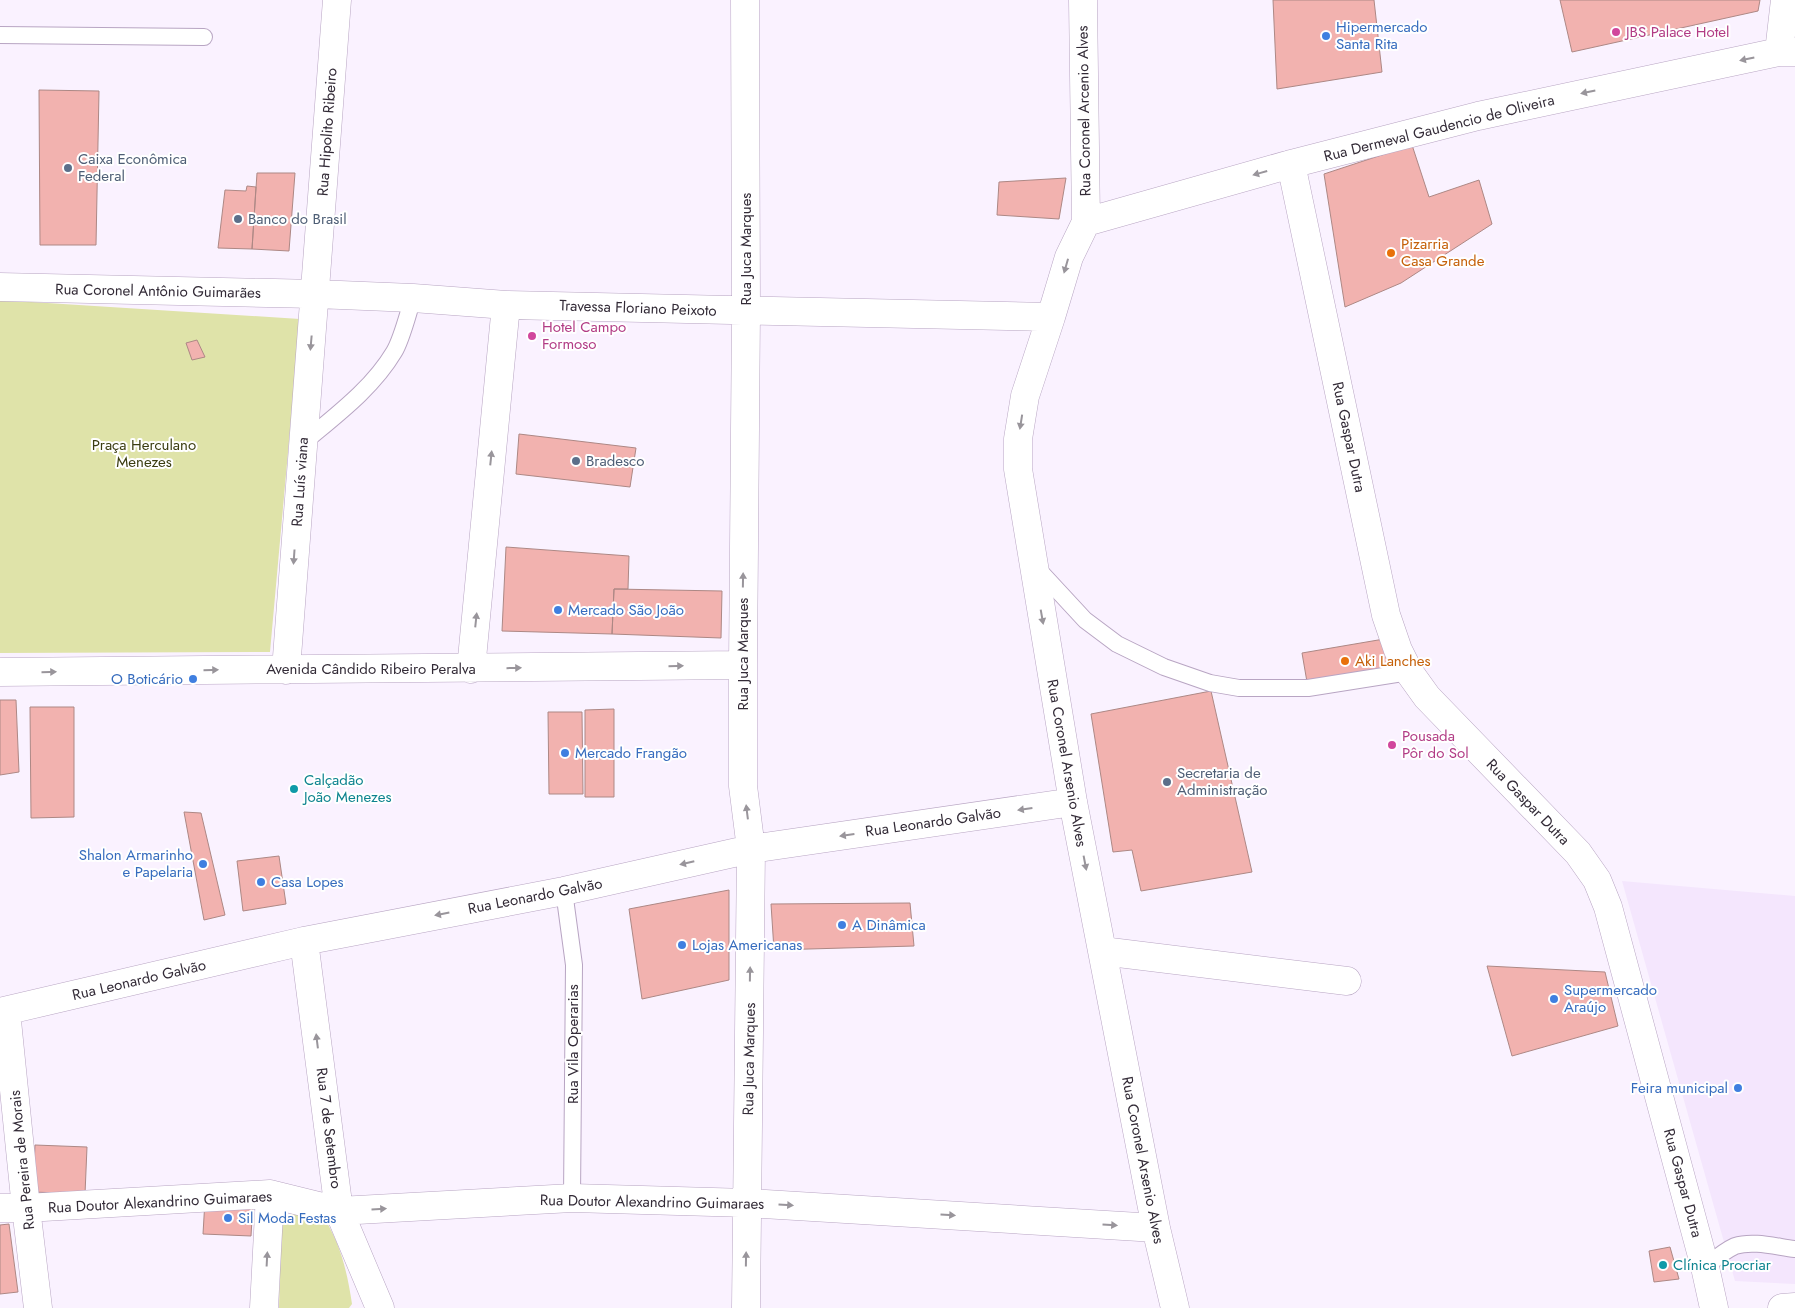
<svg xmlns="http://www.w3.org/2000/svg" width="1795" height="1308" font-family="Jost,sans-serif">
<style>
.built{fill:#f4e6fd}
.green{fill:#dfe3a9}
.building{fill:#f2b2af;stroke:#ad8885}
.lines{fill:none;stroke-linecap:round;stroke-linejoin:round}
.service-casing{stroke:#b8a5c3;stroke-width:18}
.minor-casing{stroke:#b8a5c3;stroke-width:29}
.tertiary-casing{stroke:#b8a5c3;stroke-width:29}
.service{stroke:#fff;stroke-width:16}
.minor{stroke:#fff;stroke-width:28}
.tertiary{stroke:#fff;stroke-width:28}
.oneway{fill:#99959b}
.hotel-dot{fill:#d1479c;stroke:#fff;stroke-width:2}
.shop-dot{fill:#3f7fe0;stroke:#fff;stroke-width:2}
.service-dot{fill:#5c6f8a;stroke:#fff;stroke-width:2}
.food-dot{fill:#e8710a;stroke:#fff;stroke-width:2}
.culture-dot{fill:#0f9aa8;stroke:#fff;stroke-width:2}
.labels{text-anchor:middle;stroke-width:4;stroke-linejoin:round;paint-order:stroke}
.shop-label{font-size:15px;fill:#366cbe;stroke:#fff;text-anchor:start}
.hotel-label{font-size:15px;fill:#b23c85;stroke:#fff;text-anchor:start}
.street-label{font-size:15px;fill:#332b37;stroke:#fff}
.service-label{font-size:15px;fill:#4e5e75;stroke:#fff;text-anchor:start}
.food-label{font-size:15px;fill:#c56008;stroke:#fff;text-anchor:start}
.park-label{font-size:15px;fill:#3b3d11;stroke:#fff}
.culture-label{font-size:15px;fill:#0d838f;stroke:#fff;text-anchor:start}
</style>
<rect width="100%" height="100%" fill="#faf2ff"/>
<path class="built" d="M1622,881L1795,896V1284L1735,1281Z"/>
<path class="green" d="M0,300L300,319L270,652L0,653Z
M300,1212H320C340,1240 347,1271 352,1304L349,1308H279L281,1225L286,1216Z"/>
<path class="building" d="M1273,0H1374L1382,72L1277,89Z
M1560,0H1760L1758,11L1572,52Z
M39,90L99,91L96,245H40Z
M1412,145L1429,197L1479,180L1492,224L1401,283L1345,307L1324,174Z
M257,173H295L289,251L252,249Z
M1066,178L1059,219L997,215L999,182Z
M247,186L256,187L252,249L218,248L225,190L246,191Z
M197,340L205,357L192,360L186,343Z
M519,434L636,448L630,487L516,474Z
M506,547L629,556L628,589H614L612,634L502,631Z
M614,589L722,591L721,638L612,634Z
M1384,639L1389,669L1307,682L1302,653Z
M1211,691L1252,872L1141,891L1132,850L1113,852L1091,714Z
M0,700H16L19,772L0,775Z
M30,707H74V817L31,818Z
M614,709V797H585V710Z
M548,712H582L583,794H549Z
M184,812L201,813L225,915L204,920Z
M279,856L286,904L243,911L237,861Z
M729,890V980L642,999L629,909Z
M910,903L914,946L774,950L771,904Z
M1487,966L1605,972L1618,1026L1512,1056Z
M35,1145L87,1147L85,1194L33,1192Z
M205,1200L253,1202L251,1236L203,1234Z
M9,1224L18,1292L0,1294V1225Z
M1670,1247L1679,1279L1654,1282L1649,1251Z"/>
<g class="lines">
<defs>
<path id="service" d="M0,35L204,37
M303,443C335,416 372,389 394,352C402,339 408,313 413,298
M1035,566L1085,620L1117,644L1164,667L1210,683L1239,688H1308L1409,672
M564,891L574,965L572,1198
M1705,1267C1715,1259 1724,1251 1735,1246C1753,1240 1777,1247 1795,1249"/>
<path id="minor" d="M745,0L746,311L743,665V786L751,849L746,1308
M1083,0L1086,222L1069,257L1051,317L1025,396L1018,439V469L1073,802L1156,1228L1175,1308
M1779,52L1785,0
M1291,164L1386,615L1398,650L1409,672L1427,697L1578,853L1597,880L1608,907L1705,1267L1714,1308
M1086,222L1291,164L1478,116L1779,52H1795
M0,287L316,294L413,298L506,305L1051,317
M471,669L506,305
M286,670L337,0
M0,672L743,665
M304,941L339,1211L380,1308
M1102,951L1347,981
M6,1011L26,1208L38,1308
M0,1012L304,941L564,891L751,849L1073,802
M0,1208H26L270,1194L339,1211L572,1198L748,1203L1156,1228
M264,1308L270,1194"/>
<path id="tertiary" d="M1782,1308L1795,1307"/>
</defs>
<use href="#service" class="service-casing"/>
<use href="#minor" class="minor-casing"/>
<use href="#tertiary" class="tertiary-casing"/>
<use href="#service" class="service"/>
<use href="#minor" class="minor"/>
<use href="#tertiary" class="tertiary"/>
</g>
<defs><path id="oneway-solid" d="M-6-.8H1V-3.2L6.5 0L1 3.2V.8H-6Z" transform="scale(1.25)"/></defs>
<g class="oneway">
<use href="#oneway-solid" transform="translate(1747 59) rotate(168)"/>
<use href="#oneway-solid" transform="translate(1588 92) rotate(168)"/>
<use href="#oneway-solid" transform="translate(1260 173) rotate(164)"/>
<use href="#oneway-solid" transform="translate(1066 266) rotate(106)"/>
<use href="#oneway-solid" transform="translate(311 343) rotate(95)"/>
<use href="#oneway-solid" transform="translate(1021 422) rotate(99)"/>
<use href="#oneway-solid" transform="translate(491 458) rotate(-84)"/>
<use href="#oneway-solid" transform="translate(294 557) rotate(94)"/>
<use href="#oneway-solid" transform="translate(743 580) rotate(-89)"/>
<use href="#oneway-solid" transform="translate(1042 617) rotate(80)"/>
<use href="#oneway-solid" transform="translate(476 620) rotate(-84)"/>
<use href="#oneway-solid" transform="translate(676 666) rotate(-1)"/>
<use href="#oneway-solid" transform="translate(514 668) rotate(-1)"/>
<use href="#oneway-solid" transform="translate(211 670) rotate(-1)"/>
<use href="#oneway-solid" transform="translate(49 672) rotate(-1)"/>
<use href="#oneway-solid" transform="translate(1025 809) rotate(172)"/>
<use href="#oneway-solid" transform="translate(747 812) rotate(-97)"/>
<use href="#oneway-solid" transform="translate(847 835) rotate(172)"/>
<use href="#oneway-solid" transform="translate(687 863) rotate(167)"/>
<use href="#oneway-solid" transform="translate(1085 863) rotate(79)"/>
<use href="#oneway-solid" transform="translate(442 914) rotate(169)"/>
<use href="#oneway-solid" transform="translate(750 974) rotate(-89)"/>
<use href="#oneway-solid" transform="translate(317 1041) rotate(-97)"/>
<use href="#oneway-solid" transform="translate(786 1205) rotate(4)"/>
<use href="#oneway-solid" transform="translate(379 1209) rotate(-3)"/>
<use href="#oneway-solid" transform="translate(948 1215) rotate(4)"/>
<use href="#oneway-solid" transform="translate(1110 1225) rotate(4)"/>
<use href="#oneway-solid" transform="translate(267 1259) rotate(-87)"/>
<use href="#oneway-solid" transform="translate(746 1259) rotate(-89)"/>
</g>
<g class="hotel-dot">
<circle cx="1616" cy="32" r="5"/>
<circle cx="532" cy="336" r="5"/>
<circle cx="1392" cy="745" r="5"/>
</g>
<g class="shop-dot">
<circle cx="1326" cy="36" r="5"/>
<circle cx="558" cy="610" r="5"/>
<circle cx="193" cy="679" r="5"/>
<circle cx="565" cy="753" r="5"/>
<circle cx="203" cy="864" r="5"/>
<circle cx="261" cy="882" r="5"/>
<circle cx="842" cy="925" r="5"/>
<circle cx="682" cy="945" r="5"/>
<circle cx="1554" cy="999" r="5"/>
<circle cx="1738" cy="1088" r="5"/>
<circle cx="228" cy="1218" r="5"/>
</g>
<g class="service-dot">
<circle cx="68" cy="168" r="5"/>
<circle cx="238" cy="219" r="5"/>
<circle cx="576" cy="461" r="5"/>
<circle cx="1167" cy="782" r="5"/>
</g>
<g class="food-dot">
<circle cx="1391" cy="253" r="5"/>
<circle cx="1345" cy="661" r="5"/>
</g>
<g class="culture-dot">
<circle cx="294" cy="789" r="5"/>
<circle cx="1663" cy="1265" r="5"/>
</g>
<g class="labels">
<g class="shop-label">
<text x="1336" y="32">Hipermercado<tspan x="1336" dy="17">Santa Rita</tspan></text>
<text x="568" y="615">Mercado São João</text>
<text x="183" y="684" text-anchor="end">O Boticário</text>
<text x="575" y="758">Mercado Frangão</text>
<text x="193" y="860" text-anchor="end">Shalon Armarinho<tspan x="193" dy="17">e Papelaria</tspan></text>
<text x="271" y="887">Casa Lopes</text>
<text x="852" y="930">A Dinâmica</text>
<text x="692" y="950">Lojas Americanas</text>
<text x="1564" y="995">Supermercado<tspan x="1564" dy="17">Araújo</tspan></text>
<text x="1728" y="1093" text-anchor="end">Feira municipal</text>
<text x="238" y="1223">Sil Moda Festas</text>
</g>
<g class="hotel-label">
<text x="1626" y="37">JBS Palace Hotel</text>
<text x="542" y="332">Hotel Campo<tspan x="542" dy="17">Formoso</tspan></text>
<text x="1402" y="741">Pousada<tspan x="1402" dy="17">Pôr do Sol</tspan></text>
</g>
<g class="street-label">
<text transform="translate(1084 111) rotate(-91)" y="5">Rua Coronel Arcenio Alves</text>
<text transform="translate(1439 128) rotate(-14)" y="5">Rua Dermeval Gaudencio de Oliveira</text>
<text transform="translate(327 132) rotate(-86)" y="5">Rua Hipolito Ribeiro</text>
<text transform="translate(746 249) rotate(-90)" y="5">Rua Juca Marques</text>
<text transform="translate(158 291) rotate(1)" y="5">Rua Coronel Antônio Guimarães</text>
<text transform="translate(638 308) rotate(2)" y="5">Travessa Floriano Peixoto</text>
<text transform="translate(1349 437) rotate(78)" y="5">Rua Gaspar Dutra</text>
<text transform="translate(300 482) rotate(-86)" y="5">Rua Luís viana</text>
<text transform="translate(743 654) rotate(-90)" y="5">Rua Juca Marques</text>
<text x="371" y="674">Avenida Cândido Ribeiro Peralva</text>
<text transform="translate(1067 763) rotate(80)" y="5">Rua Coronel Arsenio Alves</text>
<text transform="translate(1528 802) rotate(46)" y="5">Rua Gaspar Dutra</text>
<text transform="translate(933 822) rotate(-8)" y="5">Rua Leonardo Galvão</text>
<text transform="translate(535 896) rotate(-11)" y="5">Rua Leonardo Galvão</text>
<text transform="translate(139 980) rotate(-13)" y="5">Rua Leonardo Galvão</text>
<text transform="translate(573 1044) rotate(-90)" y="5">Rua Vila Operarias</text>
<text transform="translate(749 1059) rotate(-89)" y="5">Rua Juca Marques</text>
<text transform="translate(329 1128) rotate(83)" y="5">Rua 7 de Setembro</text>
<text transform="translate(22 1160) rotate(-96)" y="5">Rua Pereira de Morais</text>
<text transform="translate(1143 1160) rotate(79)" y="5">Rua Coronel Arsenio Alves</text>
<text transform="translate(1683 1183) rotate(75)" y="5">Rua Gaspar Dutra</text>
<text transform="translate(160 1202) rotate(-3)" y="5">Rua Doutor Alexandrino Guimaraes</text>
<text transform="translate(652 1202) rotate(1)" y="5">Rua Doutor Alexandrino Guimaraes</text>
</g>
<g class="service-label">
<text x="78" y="164">Caixa Econômica<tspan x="78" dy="17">Federal</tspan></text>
<text x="248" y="224">Banco do Brasil</text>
<text x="586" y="466">Bradesco</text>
<text x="1177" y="778">Secretaria de<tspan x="1177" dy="17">Administração</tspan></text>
</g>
<g class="food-label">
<text x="1401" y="249">Pizarria<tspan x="1401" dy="17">Casa Grande</tspan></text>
<text x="1355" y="666">Aki Lanches</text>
</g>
<g class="park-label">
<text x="144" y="450">Praça Herculano<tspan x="144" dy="17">Menezes</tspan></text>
</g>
<g class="culture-label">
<text x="304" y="785">Calçadão<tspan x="304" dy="17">João Menezes</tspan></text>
<text x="1673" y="1270">Clínica Procriar</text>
</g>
</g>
</svg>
